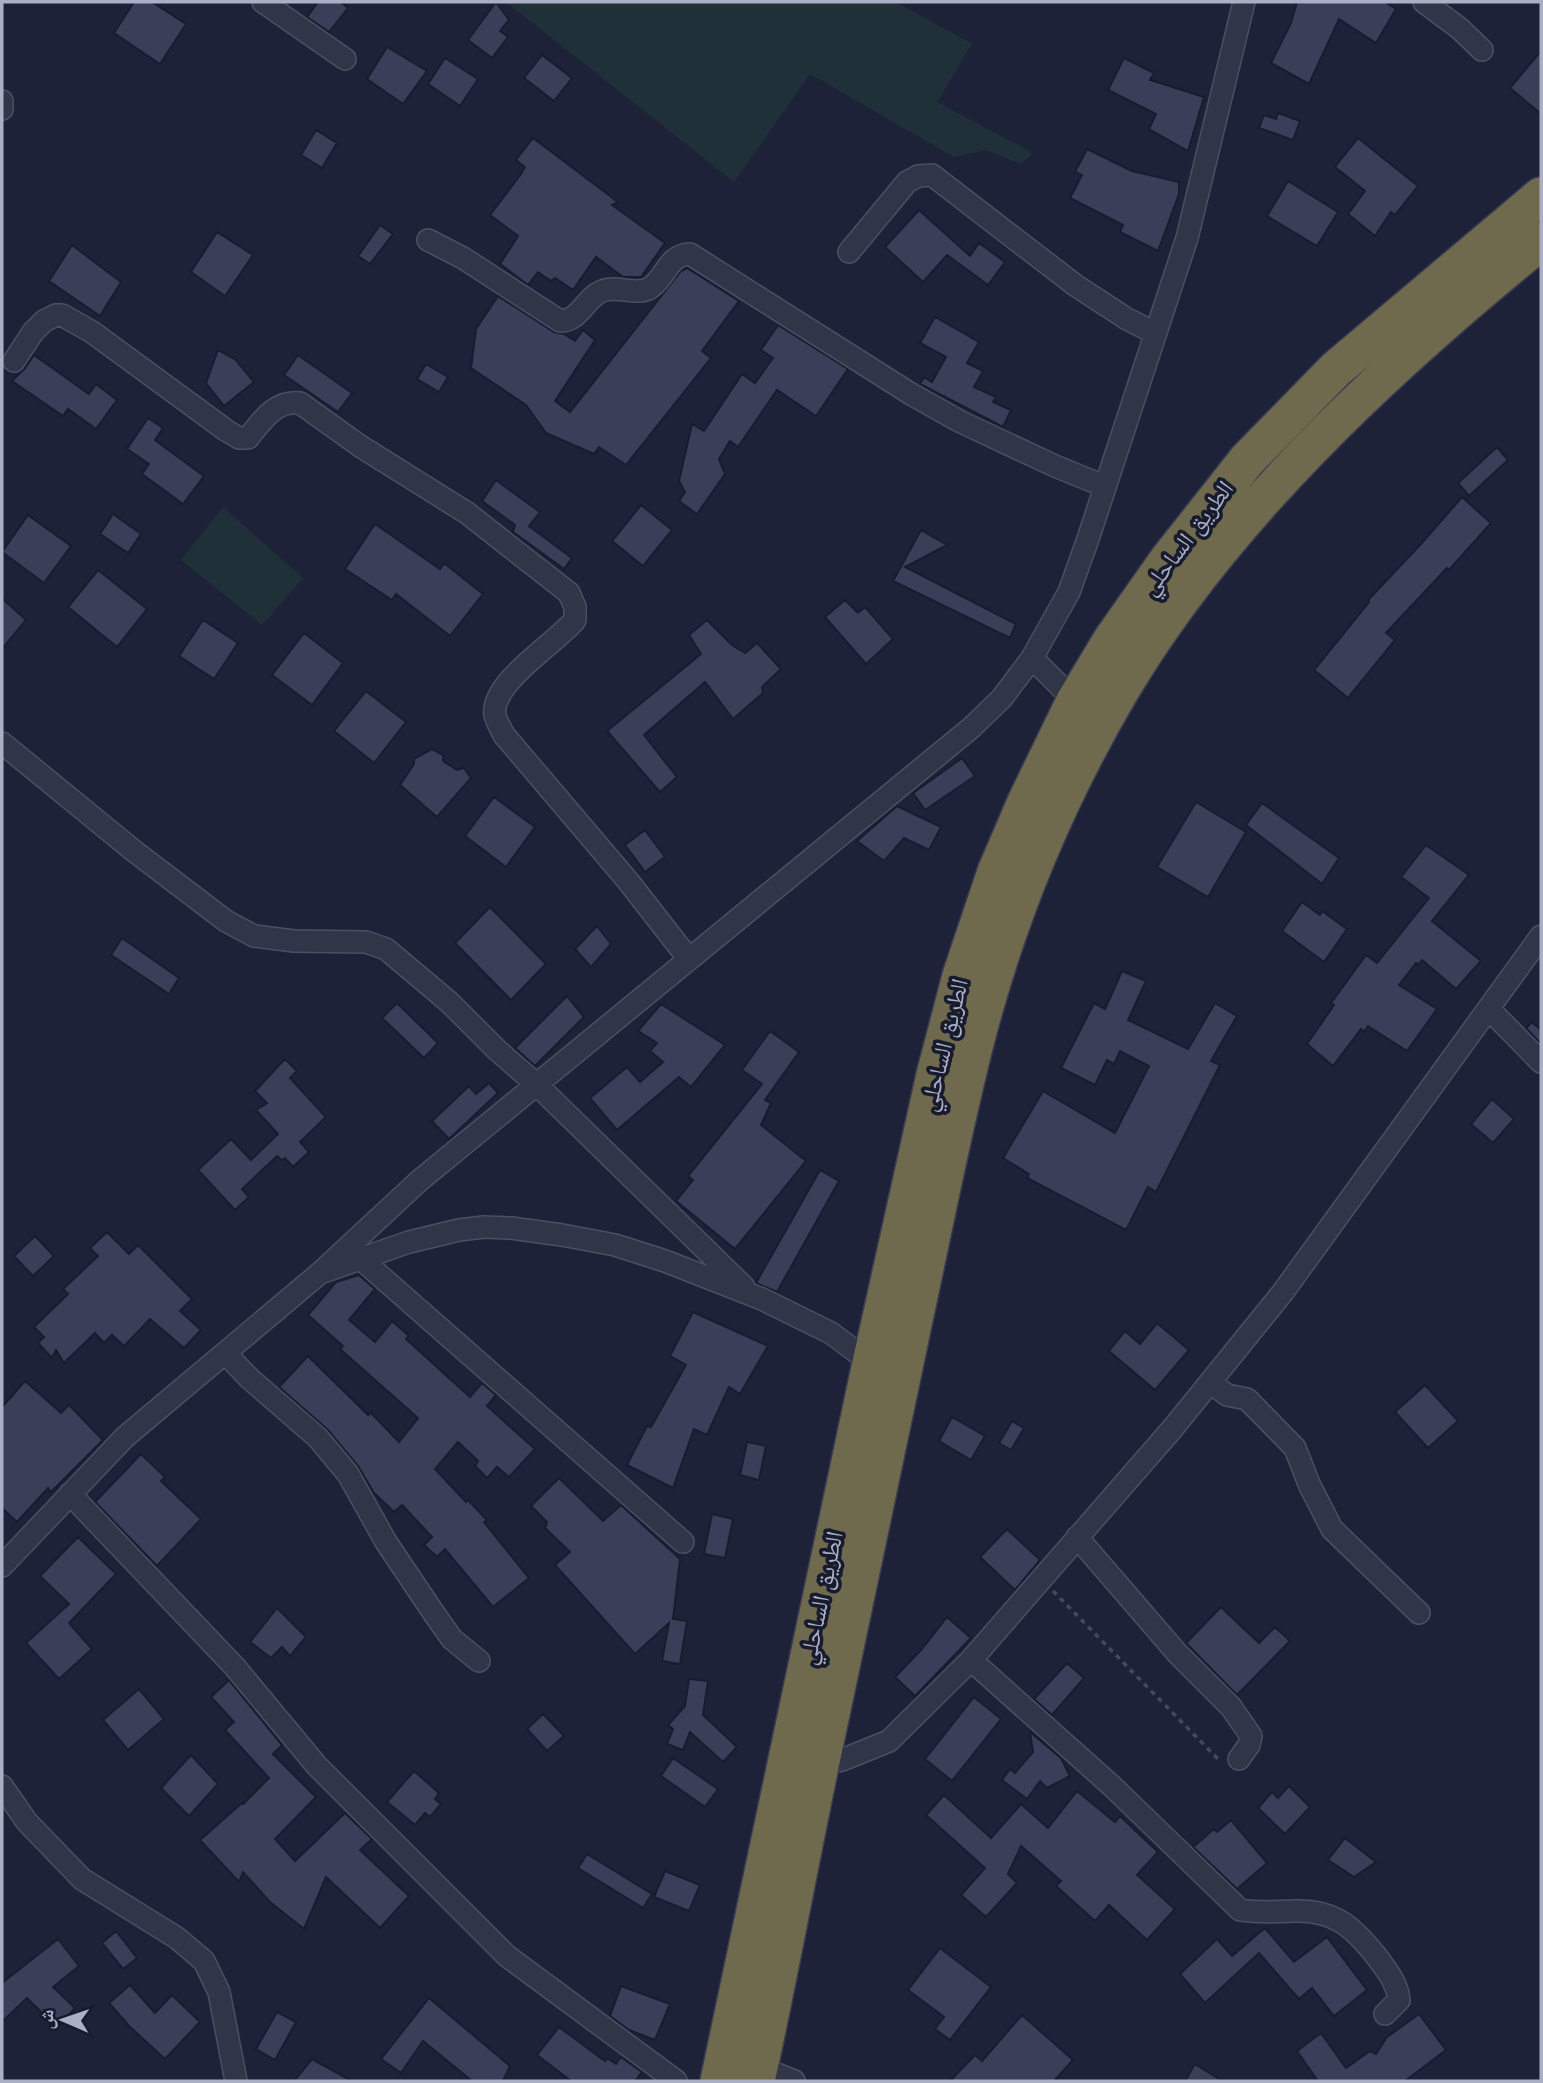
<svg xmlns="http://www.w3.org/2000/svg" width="1543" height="2083" font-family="Poppins,'Noto Naskh Arabic',sans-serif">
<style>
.green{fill:#203039}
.building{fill:#393f59;stroke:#191c2f;stroke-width:2}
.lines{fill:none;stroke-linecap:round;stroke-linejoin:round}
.street-casing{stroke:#4c4f64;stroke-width:24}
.highway-casing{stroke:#393c50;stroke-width:40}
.path{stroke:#3d4d57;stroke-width:3.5;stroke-dasharray:5 5;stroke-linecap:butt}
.street{stroke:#313548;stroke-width:21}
.highway{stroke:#6f6a4d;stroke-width:37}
.labels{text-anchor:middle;stroke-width:7;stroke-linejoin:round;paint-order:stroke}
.street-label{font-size:24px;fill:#abafc6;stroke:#171b2d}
</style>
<rect width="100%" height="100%" fill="#1e2238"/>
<path class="green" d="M506,2H896L972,44L937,102L1033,153L1021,164L986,150L954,157L810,74L734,182Z
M223,507L303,578L262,625L181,560Z"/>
<path class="building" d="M134,2H152L186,24L160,64L114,33Z
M318,2H341L348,8L329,32L307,17Z
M496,2L509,20L500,31L508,37L492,58L468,40Z
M1297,2H1385L1396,9L1376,43L1339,19L1309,84L1271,63L1291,23Z
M387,47L427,71L403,104L367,79Z
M1541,51V114L1510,88Z
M542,55L572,78L554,101L524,78Z
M445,58L478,79L460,106L428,84Z
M1124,58L1154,73L1150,80L1204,97L1188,151L1149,129L1156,114L1108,90Z
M1278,113L1300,121L1293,140L1259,128L1264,115L1276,119Z
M316,130L337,143L322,168L301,155Z
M533,138L618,202L612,205L665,243L641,277H623L596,257L573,290L555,278L551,281L538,272L528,285L500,264L518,236L490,215L521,174L525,167L516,160Z
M1358,138L1418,186L1395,215L1391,212L1375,236L1348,214L1365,191L1335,167Z
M1087,149L1132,171L1179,182V194L1158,251L1120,232L1123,225L1070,198L1082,175L1075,172Z
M1288,181L1338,212L1317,246L1267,216Z
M919,210L970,256L979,243L1005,262L988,285L947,255L923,282L885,247Z
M380,225L393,234L370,264L358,256Z
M217,232L253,255L225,296L191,272Z
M72,245L121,282L100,316L49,281Z
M687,268L739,301L702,351L711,358L626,465L599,447L594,454L546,433L526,405L471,368L476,329L498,296L554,332L564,334L575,341L583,330L595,340L555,401L570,412L662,295L681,271Z
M935,317L979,342L967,363L983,371L974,387L996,397L993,402L1011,410L1003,427L920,384L924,377L932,382L946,357L920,343Z
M778,325L848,369L816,416L777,390L738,447L730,441L719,459L725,474L697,514L679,501L685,492L679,481L692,424L704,431L742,374L755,383L773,358L761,350Z
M218,350L236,360L254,382L224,406L206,383Z
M34,355L89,394L96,384L117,400L96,429L68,409L63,416L12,381L25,368Z
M298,355L352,393L338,412L284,375Z
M426,364L448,377L439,392L417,379Z
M148,418L163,428L155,440L204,476L183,504L142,474L149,464L127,449Z
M1497,447L1508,460L1469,496L1458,483Z
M496,480L540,512L529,526L572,558L564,569L513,532L515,525L482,501Z
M1462,497L1491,523L1449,570L1447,568L1386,633L1395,640L1348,698L1314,670L1369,602L1368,600L1421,544Z
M641,505L672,530L643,566L612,541Z
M113,514L141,534L128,553L100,534Z
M28,515L71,546L44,583L2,552Z
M375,524L440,569L444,563L483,594L450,636L396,594L392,600L345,569Z
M921,530L947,545L905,567L1016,624L1010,638L893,581Z
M98,570L147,609L117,647L68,607Z
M2,598L26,620L2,649Z
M845,600L858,613L865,607L893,639L866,664L825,617Z
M203,620L238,643L214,679L179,656Z
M707,620L732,645L745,653L757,643L781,669L762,687L763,693L733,719L705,682L644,735L677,777L660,792L607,731L701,654L689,635Z
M304,633L343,663L312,705L272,675Z
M366,691L406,722L374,763L334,731Z
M432,749L443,755V761L457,770L464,768L471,778L437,817L400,785L414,764V759Z
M962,758L975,776L925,810L913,793Z
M494,797L535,827L506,867L465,836Z
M1196,802L1246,832L1208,897L1157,867Z
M1262,803L1339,858L1322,884L1246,825Z
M897,806L941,827L929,850L904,838L884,861L857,841Z
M645,830L665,857L645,872L625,845Z
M1426,845L1469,875L1432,921L1481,961L1456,989L1422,960L1418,965L1416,963L1399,985L1437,1009L1407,1051L1368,1026L1364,1032L1361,1029L1333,1066L1307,1044L1334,1005L1331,1003L1366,955L1377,963L1429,898L1401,877Z
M1302,902L1320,915L1322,911L1347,929L1324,962L1282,931Z
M490,907L546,964L511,1000L455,943Z
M597,926L611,944L591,967L575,949Z
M122,938L179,978L169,994L111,955Z
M1122,971L1146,981L1128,1020L1188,1049L1215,1003L1237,1016L1211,1061L1220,1065L1156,1192L1148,1187L1126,1230L1027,1178L1029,1174L1003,1158L1043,1091L1115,1133L1149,1066L1120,1051L1114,1064L1107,1060L1095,1085L1061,1068L1094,1003L1105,1009Z
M567,996L584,1017L535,1066L515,1048Z
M397,1003L438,1043L424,1058L382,1018Z
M661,1004L725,1045L691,1087L679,1077L617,1130L590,1098L627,1067L640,1082L663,1062L650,1051L657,1043L638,1031Z
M1532,1022L1541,1030V1044L1526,1028Z
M770,1031L799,1052L765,1100L771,1103L761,1125L806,1161L735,1249L676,1201L693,1180L688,1176L762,1084L742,1070Z
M285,1059L297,1071L290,1078L326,1117L300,1142L309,1152L293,1167L285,1158L282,1160L277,1156L242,1189L249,1197L235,1210L198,1170L231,1139L251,1160L278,1134L256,1110L267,1103L255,1091Z
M489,1083L498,1093L449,1139L432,1121L469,1086L476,1094Z
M1492,1099L1514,1119L1493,1143L1471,1124Z
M820,1170L839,1181L777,1292L756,1283Z
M107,1232L129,1254L138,1245L192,1299L180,1311L201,1330L184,1348L150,1319L124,1346L112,1335L104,1343L95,1333L64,1363L56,1350L52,1358L38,1343L44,1337L34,1327L68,1294L63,1289L98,1256L90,1248Z
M35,1236L54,1256L33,1276L14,1256Z
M359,1275L375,1289L349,1320L375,1342L392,1321L409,1336L406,1339L470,1397L482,1383L496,1395L487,1406L535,1449L509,1477L497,1467L487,1478L475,1466L478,1461L458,1442L435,1469L466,1502L468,1500L487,1520L484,1522L529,1578L493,1607L445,1549L437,1557L424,1545L432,1537L402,1505L394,1512L374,1493L358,1466L328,1430L279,1387L308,1356L368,1415L371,1413L399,1442L418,1418L340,1349L343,1346L308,1315L336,1282Z
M693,1312L768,1346L740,1394L729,1387L707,1435L694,1429L673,1488L627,1465L647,1426L651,1427L686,1365L670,1356Z
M1157,1323L1189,1350L1155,1390L1109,1351L1125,1331L1140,1344Z
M25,1381L61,1413L69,1405L103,1440L51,1492L48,1488L17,1522L2,1508V1407Z
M1425,1385L1458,1421L1428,1448L1395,1412Z
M952,1417L985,1436L971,1460L939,1441Z
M1012,1421L1024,1428L1011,1450L999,1443Z
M747,1442L766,1446L759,1480L740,1475Z
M141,1454L165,1477L161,1481L201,1519L157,1566L95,1502Z
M559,1478L603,1521L621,1505L680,1559L673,1619L687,1621L680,1664L662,1661L669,1623L635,1654L555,1565L570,1552L545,1528L547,1522L531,1506Z
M712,1514L733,1519L725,1558L704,1554Z
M1007,1529L1040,1560L1015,1590L980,1557Z
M78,1537L116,1574L69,1623L92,1649L59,1679L26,1643L69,1604L40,1576Z
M1221,1607L1259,1643L1275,1627L1290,1641L1237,1695L1186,1643Z
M277,1608L306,1637L290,1656L282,1647L271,1658L250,1642Z
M947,1617L971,1638L915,1696L895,1677L921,1650Z
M1067,1663L1084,1678L1052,1715L1034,1699Z
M689,1679L708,1681L703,1715L737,1747L723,1762L690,1732L683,1750L667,1744L673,1729L668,1725L685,1706Z
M229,1680L282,1745L273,1754L316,1797L275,1839L295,1861L345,1813L372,1839L360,1850L409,1896L380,1928L326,1877L304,1929L270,1902L243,1872L239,1882L200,1840L242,1803L243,1804L269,1778L225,1730L234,1722L211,1697Z
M139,1689L164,1719L128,1750L103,1720Z
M974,1697L1001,1719L952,1781L925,1759Z
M543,1714L564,1736L547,1751L527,1729Z
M1030,1732L1061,1758L1070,1776L1047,1788L1040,1781L1027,1799L1002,1780L1010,1769L1015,1773L1033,1752Z
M191,1755L218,1784L189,1816L161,1788Z
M673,1758L718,1789L705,1807L661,1776Z
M414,1771L439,1793L435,1799L441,1804L430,1817L425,1813L415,1825L387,1802Z
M1289,1786L1310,1807L1285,1834L1258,1808L1272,1792L1278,1798Z
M1077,1791L1115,1822L1120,1816L1158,1852L1137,1875L1175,1909L1147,1940L1109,1905L1095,1921L1056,1886L1061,1881L1021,1846L1008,1874L1017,1883L986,1917L961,1895L985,1868L926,1815L944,1795L991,1838L1021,1804L1048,1828Z
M1231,1820L1267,1863L1237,1889L1193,1847L1214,1829L1217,1832Z
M1345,1838L1376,1862L1354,1877L1328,1860Z
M587,1854L652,1894L643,1908L578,1868Z
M665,1871L700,1885L689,1911L654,1897Z
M1265,1928L1294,1962L1327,1937L1367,1990L1334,2016L1312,1988L1299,1999L1259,1953L1205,2003L1180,1974L1217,1939L1232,1956Z
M116,1931L137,1958L123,1969L102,1943Z
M58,1939L79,1966L53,1987L75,2008L57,2028L27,1998L2,2022V1983Z
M940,1948L991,1987L950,2040L935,2029L944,2017L908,1990Z
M130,1985L155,2013L172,1995L200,2022L165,2059L129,2026L109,2003Z
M621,1986L670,2004L655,2040L629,2030L610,2016Z
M429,1998L510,2066L503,2081H472L423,2041L401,2073L381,2059Z
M277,2012L296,2022L275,2060L256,2049Z
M1419,2014L1446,2050L1405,2081H1318L1297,2051L1321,2033L1346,2068L1370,2051L1376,2054L1387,2037Z
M1022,2015L1073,2060L1054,2081H950L975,2055L982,2061Z
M559,2027L605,2061L607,2058L616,2064L621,2057L642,2072L635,2081H571L537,2055Z
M312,2059L352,2081H294Z
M1195,2064L1222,2081H1185Z"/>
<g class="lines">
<defs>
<path id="street" d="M263,2L345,59
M1424,2L1459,28L1482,50
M2,101V109
M428,240L463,258L560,321C580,321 585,298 602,291C617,285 637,296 650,288C667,277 667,255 690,254L911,394L961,422L1055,466L1104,486
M849,252L907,182L918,176L932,175L1075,285L1127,319L1155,333
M14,361L33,332L44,321L56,315H62L92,332L227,431L239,438H248C262,421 275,400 300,403L360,446L467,513L569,593L575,607V620C556,643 490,683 495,715C496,721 501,729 504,735L628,881L688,958
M1032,658L1075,701
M2,743L134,851L226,921L254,936L294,941L366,942L386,949L449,1002L497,1050L536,1084L744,1287
M1489,1009L1541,1062
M361,1259L683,1542
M320,1273L419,1181L971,728L1002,698L1032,658L1069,592L1088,539L1187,238L1244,2
M226,1354L249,1378L318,1438L348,1474L386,1542L435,1615L452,1639L479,1661
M1210,1382L1227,1395L1247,1399L1295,1448L1309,1484L1332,1529L1419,1613
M70,1494L234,1666L317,1766L507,1956L676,2081
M1077,1537L1177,1653L1231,1707L1251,1736L1249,1745L1239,1759
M2,1566L125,1437L320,1273L409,1242L459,1230L484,1227L511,1228L562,1235L615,1245L665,1261L762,1299L831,1333L871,1363
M971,1660L1113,1787L1240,1910C1258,1913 1277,1912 1295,1911C1335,1910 1353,1927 1377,1957C1387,1971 1397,1982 1399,2000L1385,2014
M820,1765L842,1760L889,1741L971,1660L1173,1428L1283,1292L1541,936
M2,1786L27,1822L82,1879L177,1938L204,1961L219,1992L236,2081
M759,2067L794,2081"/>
<path id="highway" d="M719,2081L871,1363L935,1075L961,976L996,872L1026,802L1075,701L1111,641L1168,560L1247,460L1336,369L1541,196
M756,2081C779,1977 798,1871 820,1766C851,1614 883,1462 916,1310C935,1222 952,1134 974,1047C1005,924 1055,802 1119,693C1221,519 1386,367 1541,241"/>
</defs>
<use href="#street" class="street-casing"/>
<use href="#highway" class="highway-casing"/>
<path class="path" d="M1053,1591L1219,1760"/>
<use href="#street" class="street"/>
<use href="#highway" class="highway"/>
</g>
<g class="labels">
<g class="street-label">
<text transform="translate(1187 538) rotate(-53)" y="8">الطريق الساحلي</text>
<text transform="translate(944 1045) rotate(-76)" y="8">الطريق الساحلي</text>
<text transform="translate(821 1598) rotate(-78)" y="8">الطريق الساحلي</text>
</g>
</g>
<rect width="1543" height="2083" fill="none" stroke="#abafc6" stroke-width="7"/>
<g transform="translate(63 2020) rotate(272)" stroke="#171b2d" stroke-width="5" paint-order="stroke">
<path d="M0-5L12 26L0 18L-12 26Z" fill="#abafc6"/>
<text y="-10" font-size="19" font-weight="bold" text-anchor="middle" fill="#abafc6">ش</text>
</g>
</svg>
